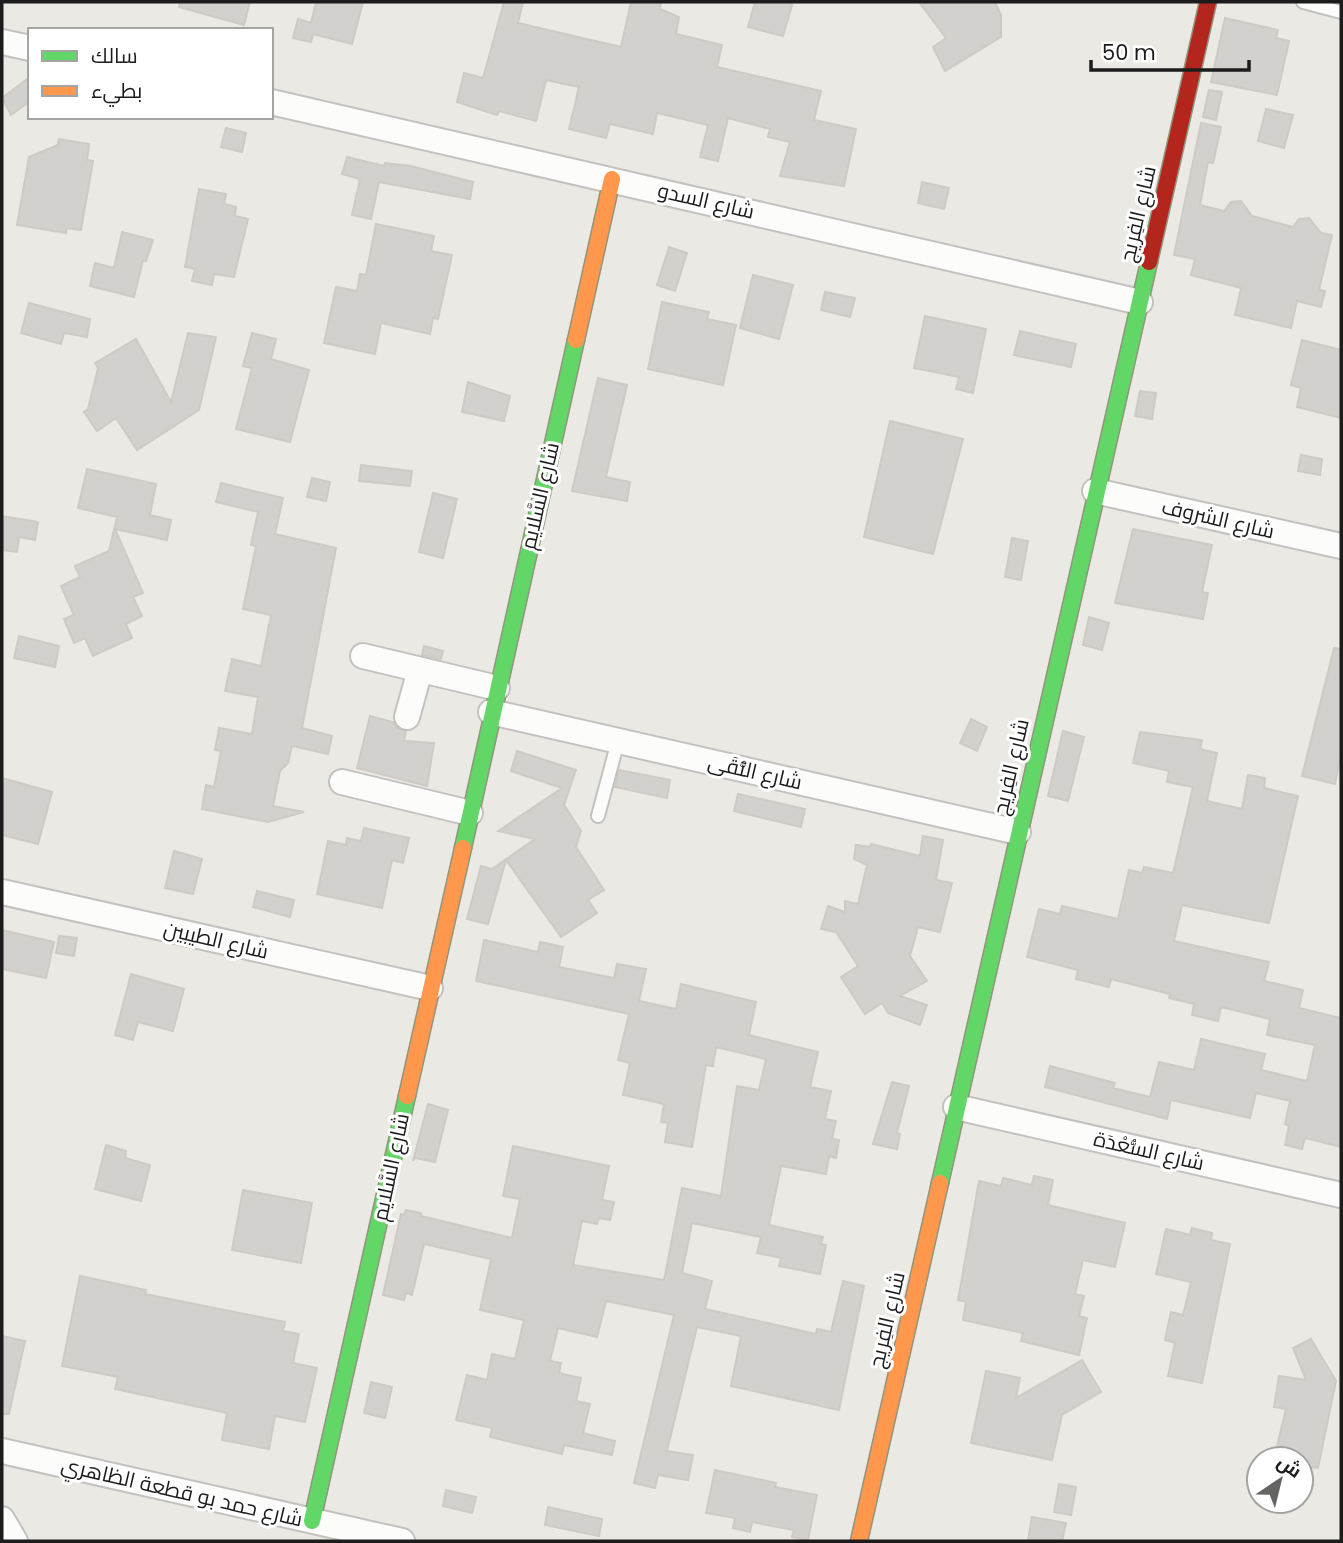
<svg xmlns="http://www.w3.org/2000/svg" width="1343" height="1543" font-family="Poppins,Cairo,sans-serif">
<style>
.building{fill:#d3d1cd;stroke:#cecac5;stroke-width:2}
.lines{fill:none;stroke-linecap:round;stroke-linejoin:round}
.lane-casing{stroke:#c3c2c0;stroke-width:16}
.street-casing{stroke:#c3c2c0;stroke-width:28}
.fast-casing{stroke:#92957c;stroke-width:19}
.slow-casing{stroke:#92957c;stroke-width:19}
.jam-casing{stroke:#92957c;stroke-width:19}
.lane{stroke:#fcfcfb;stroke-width:12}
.street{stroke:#fcfcfb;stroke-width:24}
.fast{stroke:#63d668;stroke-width:16}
.slow{stroke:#ff974d;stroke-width:16}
.jam{stroke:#b3261e;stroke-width:16}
.labels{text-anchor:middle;stroke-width:6;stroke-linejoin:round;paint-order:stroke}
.street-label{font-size:21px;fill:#1c1c1c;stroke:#fff}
</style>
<rect width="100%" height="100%" fill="#ebe9e4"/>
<path class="building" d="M180,2H250L244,25L179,7Z
M316,2H363L352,44L313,34L311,42L293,38L298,19L311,23Z
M504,2H523L518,23L621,47L631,2H661L660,9L679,17L676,34L722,45L717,67L821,91L814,120L856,129L844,186L780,176L790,142L768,137L770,129L728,118L718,161L700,157L708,125L657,113L653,134L610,124L606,138L569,129L579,87L546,80L536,121L499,111L497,115L457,102L464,73L483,78Z
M755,2H793L783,36L748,27Z
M919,2H995L1001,15V37L945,71L933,47L946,38Z
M1225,18L1278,30L1276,38L1289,41L1277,95L1211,82Z
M30,77V101L11,115L2,98Z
M1209,90L1222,92L1216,120L1203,117Z
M1266,109L1293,115L1284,148L1258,141Z
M1201,123L1221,127L1213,163L1208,162L1200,205L1224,211L1231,202L1241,201L1252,216L1293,227L1299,219L1309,218L1321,233L1332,235L1319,290L1325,291L1321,307L1297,301L1291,328L1235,315L1241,288L1191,275L1195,259L1174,255Z
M226,128L246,133L242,152L221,147Z
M59,139L89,144L87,160L93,161L81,230L67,228L66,233L17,225L29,157L58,145Z
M347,157L384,166L385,163L411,166L473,182L470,199L379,182L371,219L352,215L360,179L342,174Z
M922,182L949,188L944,209L918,203Z
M199,189L226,194L224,204L236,207L235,216L248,219L234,277L214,274L212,285L192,281L195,269L185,267Z
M376,224L434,236L431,251L452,255L438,319L433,318L430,334L381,323L375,354L324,343L336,287L357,291L360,274L366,275Z
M122,232L153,240L146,261L143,260L134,297L90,286L95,263L114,268Z
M669,247L687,253L675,291L657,285Z
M753,275L793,285L779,339L740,328Z
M825,292L855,298L850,317L821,310Z
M662,302L709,312L707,319L736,325L723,385L648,369Z
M29,303L90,319L87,337L64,333L61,344L21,333Z
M925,316L986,329L973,393L956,389L959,377L914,368Z
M1020,331L1076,344L1071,367L1014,355Z
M188,333L216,337L199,410L137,450L116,418L97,431L84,412L88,409L98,368L95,363L136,339L171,402Z
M252,333L276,339L271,359L309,370L290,442L236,429L252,368L243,366Z
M1302,340L1341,350V418L1297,407L1301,388L1291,385Z
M598,378L627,385L606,477L630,482L627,501L572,491Z
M468,382L510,396L504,421L462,412Z
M1140,391L1156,393L1152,419L1135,416Z
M890,421L963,439L933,554L864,537Z
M1301,455L1322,459L1320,475L1298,471Z
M361,465L412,471L410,486L359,481Z
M87,469L156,484L150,515L171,520L167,540L115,529L143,593L133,597L142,616L126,624L132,638L93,656L85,638L74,643L64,619L74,615L61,586L80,577L75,566L109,551L117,517L78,508Z
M312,478L330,482L326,501L307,497Z
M221,483L283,498L275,534L336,548L302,728L332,736L328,754L292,746L288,763L280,771L273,806L304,812L268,822L202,809L206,785L214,787L221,751L215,750L219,728L252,734L258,697L225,691L232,659L261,666L271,615L243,609L256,546L251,545L258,512L216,502Z
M433,493L457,499L443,558L419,552Z
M2,516L38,522L35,540L19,537L17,552L2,550Z
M1133,529L1212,545L1202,592L1208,593L1203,619L1115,603Z
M1012,538L1028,541L1021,580L1005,577Z
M1089,617L1109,623L1102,650L1083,645Z
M19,636L59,646L55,667L14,658Z
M424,646L443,651L441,659L422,655Z
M1334,648L1341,649V755L1335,784L1302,776Z
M370,716L393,722L397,728L406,731L404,741L434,743L427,786L357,768Z
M971,719L987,727L977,751L960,743Z
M1063,731L1084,737L1068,801L1048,796Z
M1140,732L1202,740L1200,749L1217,753L1207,801L1242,809L1248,775L1265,778L1264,788L1298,796L1269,923L1182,905L1174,941L1269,962L1264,981L1303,990L1299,1008L1341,1018V1147L1305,1138L1302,1149L1285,1145L1289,1126L1285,1124L1290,1101L1256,1093L1250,1118L1171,1100L1167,1119L1045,1087L1050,1066L1115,1083L1113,1088L1150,1097L1159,1062L1194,1070L1201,1039L1265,1054L1261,1070L1307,1081L1315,1045L1267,1035L1270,1019L1221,1007L1218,1021L1192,1015L1194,1004L1169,998L1170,994L1111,979L1109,987L1076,979L1078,970L1027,957L1039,909L1060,914L1062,906L1118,919L1129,870L1142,873L1144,867L1173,873L1193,787L1167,782L1169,771L1133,763Z
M517,751L576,770L564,805L581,831L576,847L604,890L588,900L597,913L561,937L506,860L488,924L467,919L481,866L492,869L535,839L498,831L562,788L511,771Z
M619,770L670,780L667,798L615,787Z
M2,778L52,792L38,844L2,835Z
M738,794L805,809L801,827L734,811Z
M364,828L409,838L403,863L392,860L382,908L317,894L328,841L346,845L347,838L361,841Z
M923,836L943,840L936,880L952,883L940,932L918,927L910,956L927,981L900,996L927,1005L920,1025L888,1013L882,1003L865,1014L841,977L858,966L836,932L821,929L828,906L845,912V901L858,904L867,865L854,859L856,845L870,847L871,844L920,856Z
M174,851L202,859L193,894L165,888Z
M257,891L294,900L290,917L253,907Z
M2,930L54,942L46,978L2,969Z
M59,936L77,938L74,956L56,953Z
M484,940L538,952L540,942L563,947L559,967L614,978L617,964L646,969L639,1001L676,1009L681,984L756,1002L749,1035L818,1052L810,1087L831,1091L825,1119L836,1121L832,1139L839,1140L836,1158L829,1156L826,1174L781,1166L769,1225L823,1237L821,1244L826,1245L820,1274L779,1266L781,1258L757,1253L761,1237L692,1223L682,1273L712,1281L705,1309L816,1334L817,1329L831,1332L843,1281L864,1286L839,1410L731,1386L741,1336L697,1327L667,1451L693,1455L688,1480L658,1475L655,1488L634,1483L674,1315L606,1301L597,1337L558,1328L550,1361L561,1363L559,1373L581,1378L576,1401L590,1404L583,1433L615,1441L612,1455L564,1445L562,1454L490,1437L492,1428L456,1420L467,1375L487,1380L492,1354L515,1359L524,1320L480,1310L491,1259L424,1244L412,1295L406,1293L404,1300L383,1295L401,1214L404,1215L406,1210L421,1213V1216L512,1238L520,1199L503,1196L513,1146L609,1166L602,1200L614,1202L610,1220L599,1218L597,1224L582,1221L573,1265L664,1280L682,1188L721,1196L737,1086L759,1090L766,1059L716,1047L713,1066L706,1065L692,1147L665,1142L668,1123L661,1122L664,1104L623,1095L630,1063L618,1060L629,1014L476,981Z
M131,974L184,989L173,1031L138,1022L133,1040L115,1035Z
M892,1082L909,1086L897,1133L900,1134L897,1149L873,1144Z
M428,1104L448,1110L435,1162L415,1158L413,1161Z
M106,1145L126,1151L125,1158L150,1165L141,1201L95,1189Z
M1034,1176L1053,1180L1048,1205L1125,1223L1115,1267L1083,1260L1075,1294L1084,1296L1079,1316L1087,1318L1079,1355L1021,1341L1023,1333L963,1320L966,1302L958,1300L979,1181L1001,1186L1003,1178L1032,1185Z
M243,1190L312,1203L301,1263L232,1250Z
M1192,1228L1212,1233L1211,1240L1230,1244L1202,1383L1168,1376L1175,1343L1165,1340L1171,1312L1183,1315L1191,1282L1156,1274L1166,1229L1190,1235Z
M80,1276L146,1290L145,1294L285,1322L283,1331L299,1334L293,1363L317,1368L305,1422L275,1416L269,1449L222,1440L227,1413L115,1389L118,1377L62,1366Z
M2,1336L25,1341L9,1414H2Z
M1311,1339L1336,1381L1318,1468L1301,1466V1459H1274L1286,1409L1274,1407L1279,1376L1306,1380L1293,1348Z
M1082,1360L1101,1392L1062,1415L1052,1460L971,1443L986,1371L1020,1378L1016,1398Z
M371,1382L392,1387L385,1418L364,1413Z
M715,1470L776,1483L775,1487L817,1495L808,1540L792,1537L794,1530L752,1522L750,1532L733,1528L735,1518L706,1513Z
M1059,1484L1076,1487L1071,1515L1054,1512Z
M446,1490L476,1497L472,1513L443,1506Z
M548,1507L602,1519L599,1536L545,1525Z
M1032,1517L1066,1523L1062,1541H1028Z"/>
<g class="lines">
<defs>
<path id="lane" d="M1303,2L1341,12
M598,816L618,741"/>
<path id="street" d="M2,42L30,48
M271,102L1140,302
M1095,491L1341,546
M363,656L497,688
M491,712L1018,832
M407,717L420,670
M342,782L470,813
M2,892L430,988
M956,1107L1341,1195
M2,1451L402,1541
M2,1519L15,1541"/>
<path id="fast" d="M463,848L576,340
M940,1183L1149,262
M312,1521L407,1096"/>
<path id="slow" d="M576,340L612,179
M407,1096L463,848
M859,1541L940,1183"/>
<path id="jam" d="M1149,262L1208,2"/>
</defs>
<use href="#lane" class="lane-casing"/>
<use href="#street" class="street-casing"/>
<use href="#fast" class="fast-casing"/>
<use href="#slow" class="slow-casing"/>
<use href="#jam" class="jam-casing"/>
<use href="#lane" class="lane"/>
<use href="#street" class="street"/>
<use href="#fast" class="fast"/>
<use href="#slow" class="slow"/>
<use href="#jam" class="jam"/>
</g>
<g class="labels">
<g class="street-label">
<text transform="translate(706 201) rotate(13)" y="7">شارع السدو</text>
<text transform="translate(1138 214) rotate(-77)" y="7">شارع الفِريج</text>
<text transform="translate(540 496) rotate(-77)" y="7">شارع السَّلايم</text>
<text transform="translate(1218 519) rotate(13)" y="7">شارع الشروف</text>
<text transform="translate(1011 767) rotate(-77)" y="7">شارع الفِريج</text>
<text transform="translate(755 772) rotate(13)" y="7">شارع التُّقَى</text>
<text transform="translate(216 940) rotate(13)" y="7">شارع الطيبين</text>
<text transform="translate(1149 1151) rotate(13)" y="7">شارع السُّعْدَة</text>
<text transform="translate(391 1167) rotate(-78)" y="7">شارع السَّلايم</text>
<text transform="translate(887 1320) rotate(-77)" y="7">شارع الفِريج</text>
<text transform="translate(182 1492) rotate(13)" y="7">شارع حمد بو قطعة الظاهري</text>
</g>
</g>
<rect width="1343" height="1543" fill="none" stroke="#1c1c1c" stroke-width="7"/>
<rect x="28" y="28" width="245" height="91" fill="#ffffff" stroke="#a4a4a4" stroke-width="2"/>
<rect x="42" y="51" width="35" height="10" fill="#63d668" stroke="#a4a4a4" stroke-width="2"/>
<text x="91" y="63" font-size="21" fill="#1c1c1c">سالك</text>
<rect x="42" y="86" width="35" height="10" fill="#ff974d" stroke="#a4a4a4" stroke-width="2"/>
<text x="91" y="98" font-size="21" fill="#1c1c1c">بطيء</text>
<g transform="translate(1280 1480) rotate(35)"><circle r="33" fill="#ffffff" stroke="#a4a4a4" stroke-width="2"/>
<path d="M0-5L12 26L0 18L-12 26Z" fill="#646462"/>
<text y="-10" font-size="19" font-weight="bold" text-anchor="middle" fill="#1c1c1c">ش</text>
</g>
<path d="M1091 60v10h158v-10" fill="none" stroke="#1c1c1c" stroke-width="3.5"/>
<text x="1102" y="60" font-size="21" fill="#1c1c1c" stroke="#ffffff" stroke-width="5" paint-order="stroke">50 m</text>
</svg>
